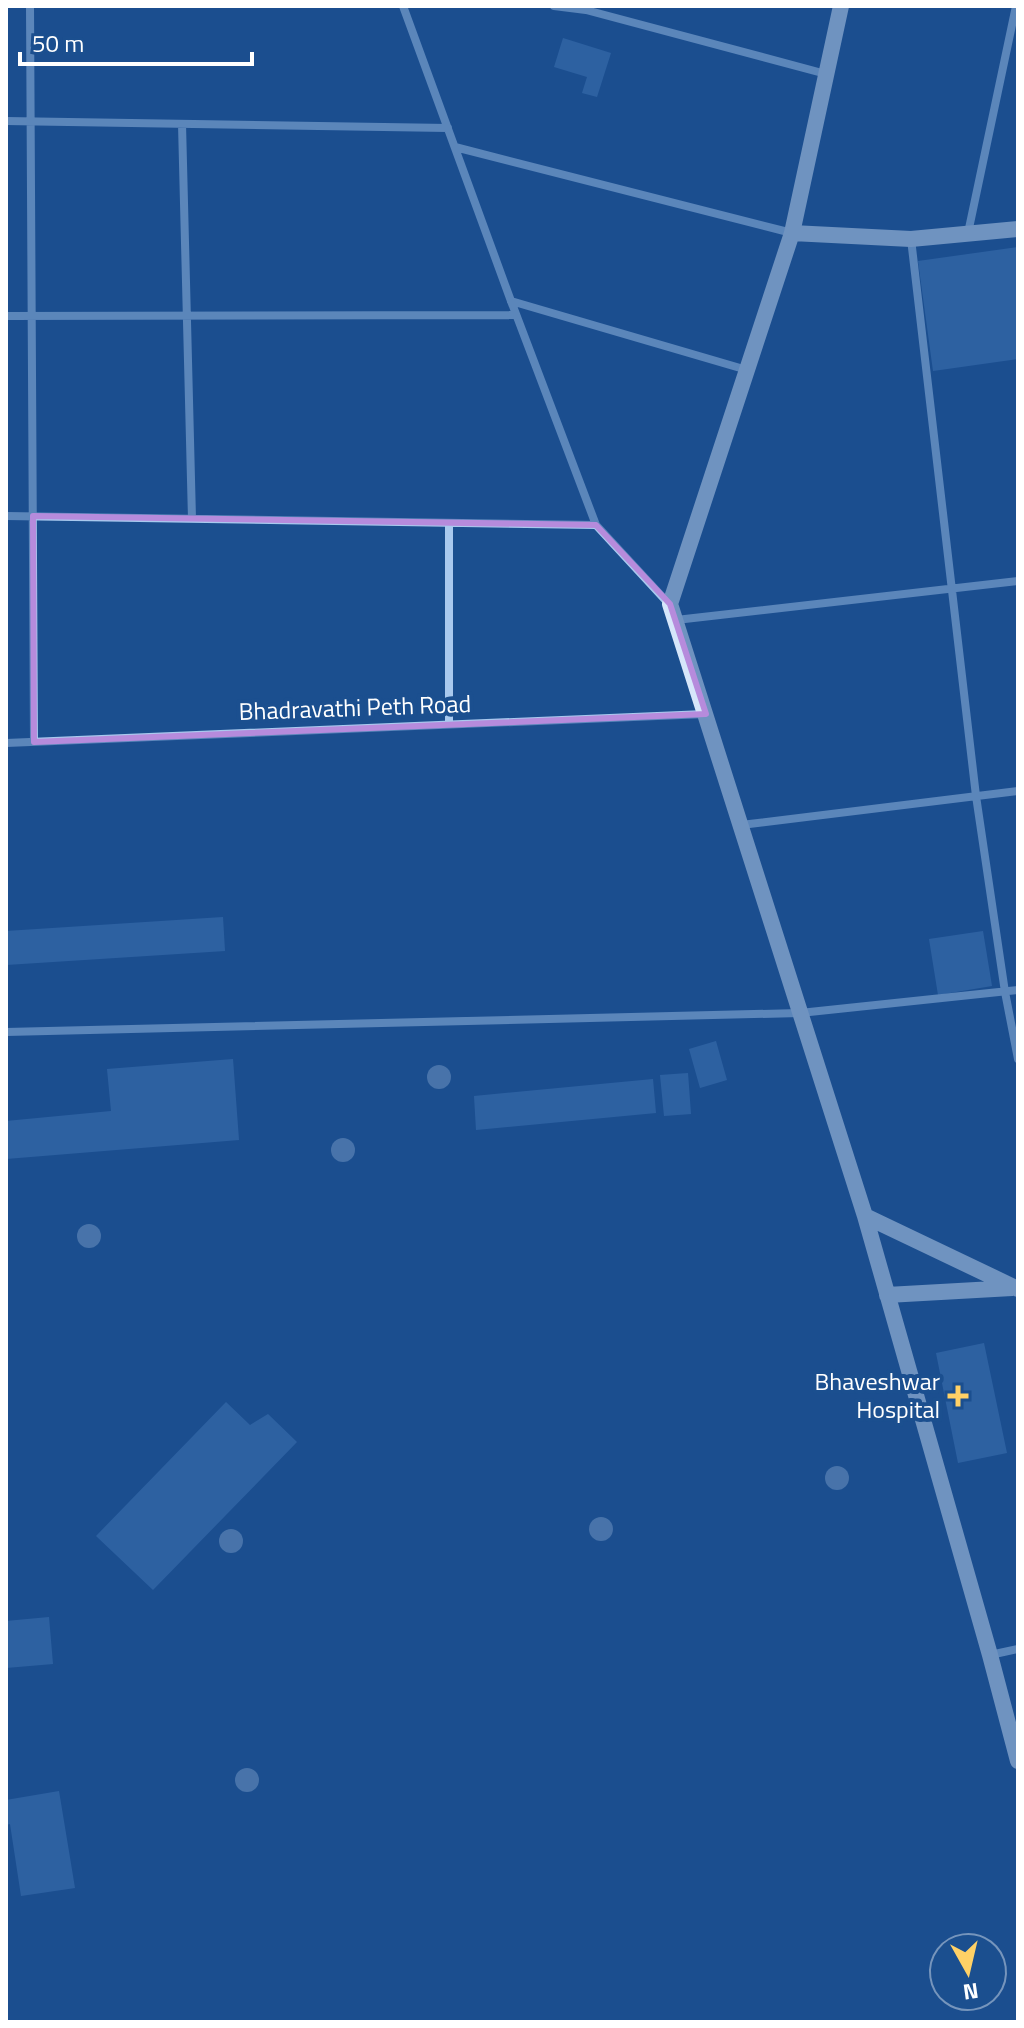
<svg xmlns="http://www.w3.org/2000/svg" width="1024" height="2028" font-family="'Titillium Web',sans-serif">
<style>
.building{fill:#4478b7}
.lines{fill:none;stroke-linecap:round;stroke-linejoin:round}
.street{stroke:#a9c9ee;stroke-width:8}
.secondary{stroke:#d6e6fa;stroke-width:16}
.tree{fill:#7ea0ca}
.marked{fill:none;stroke:#b68bdc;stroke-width:6;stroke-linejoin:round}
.poi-dot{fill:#ffd166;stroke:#1b4f8f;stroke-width:3}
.labels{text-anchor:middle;stroke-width:8;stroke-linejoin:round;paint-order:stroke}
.street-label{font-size:24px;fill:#fff;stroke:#1b4f8f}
.poi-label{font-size:24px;fill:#fff;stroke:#1b4f8f;text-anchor:end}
</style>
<rect width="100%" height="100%" fill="#1b4f8f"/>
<path class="building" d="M563,38L611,53L597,97L582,93L587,77L554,67Z
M1018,247V359L933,371L918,261Z
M223,917L225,951L6,965V931Z
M983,931L992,986L938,995L929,939Z
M716,1041L727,1080L700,1088L689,1049Z
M233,1059L239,1140L6,1159V1121L111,1111L107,1069Z
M688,1073L691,1114L664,1116L660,1075Z
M653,1079L656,1113L476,1130L474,1096Z
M984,1343L1007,1453L958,1463L936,1353Z
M226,1402L250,1425L268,1414L297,1442L153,1590L96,1536Z
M49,1617L53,1664L6,1668V1621Z
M59,1791L75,1888L21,1896L10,1824L6,1825V1800Z"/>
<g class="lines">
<path class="street" d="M30,6L34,742
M403,6L511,301L596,525L669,604
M554,6L586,10L826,74
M6,121L448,128
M182,124L192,519
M455,147L792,233
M968,233L1016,6
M911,239L976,796L1005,992L1018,1059
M511,301L747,370
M6,316L516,315
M6,516L596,525
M449,523V724
M676,620L1018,581
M6,743L705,714
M741,825L1018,791
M6,1032L800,1013L1018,990
M990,1655L1018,1649"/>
<path class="secondary" d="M841,6L792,233L670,604L865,1216L990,1655L1018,1761
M792,233L911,239L1018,229
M865,1216L1018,1289
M887,1295L1012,1288"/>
</g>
<g class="tree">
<circle cx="439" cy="1077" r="12"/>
<circle cx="343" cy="1150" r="12"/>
<circle cx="89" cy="1236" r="12"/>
<circle cx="837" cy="1478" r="12"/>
<circle cx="601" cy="1529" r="12"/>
<circle cx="231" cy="1541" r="12"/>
<circle cx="247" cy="1780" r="12"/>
</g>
<path d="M0 0H1024V2028H0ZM33,516L596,525L670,604L706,714L34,742Z" fill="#1b4f8f" fill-opacity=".55" fill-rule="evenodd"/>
<path class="marked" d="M33,516L596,525L670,604L706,714L34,742Z"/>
<path class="poi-dot" d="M954 1384h8v8h8v8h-8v8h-8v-8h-8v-8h8z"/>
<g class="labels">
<g class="street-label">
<text transform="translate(355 708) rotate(-2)" y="8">Bhadravathi Peth Road</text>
</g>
<g class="poi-label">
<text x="940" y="1390">Bhaveshwar<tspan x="940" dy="28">Hospital</tspan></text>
</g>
</g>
<rect width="1024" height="2028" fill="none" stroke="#ffffff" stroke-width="16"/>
<g transform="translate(968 1972) rotate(172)"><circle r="38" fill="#1b4f8f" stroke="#7695bc" stroke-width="2"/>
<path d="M0-6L14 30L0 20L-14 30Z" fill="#ffd166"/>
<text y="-12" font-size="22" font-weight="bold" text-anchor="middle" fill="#ffffff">N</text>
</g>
<path d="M20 52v12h232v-12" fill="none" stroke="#ffffff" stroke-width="4"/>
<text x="32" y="52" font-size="24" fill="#ffffff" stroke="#1b4f8f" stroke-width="6" paint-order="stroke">50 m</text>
</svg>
